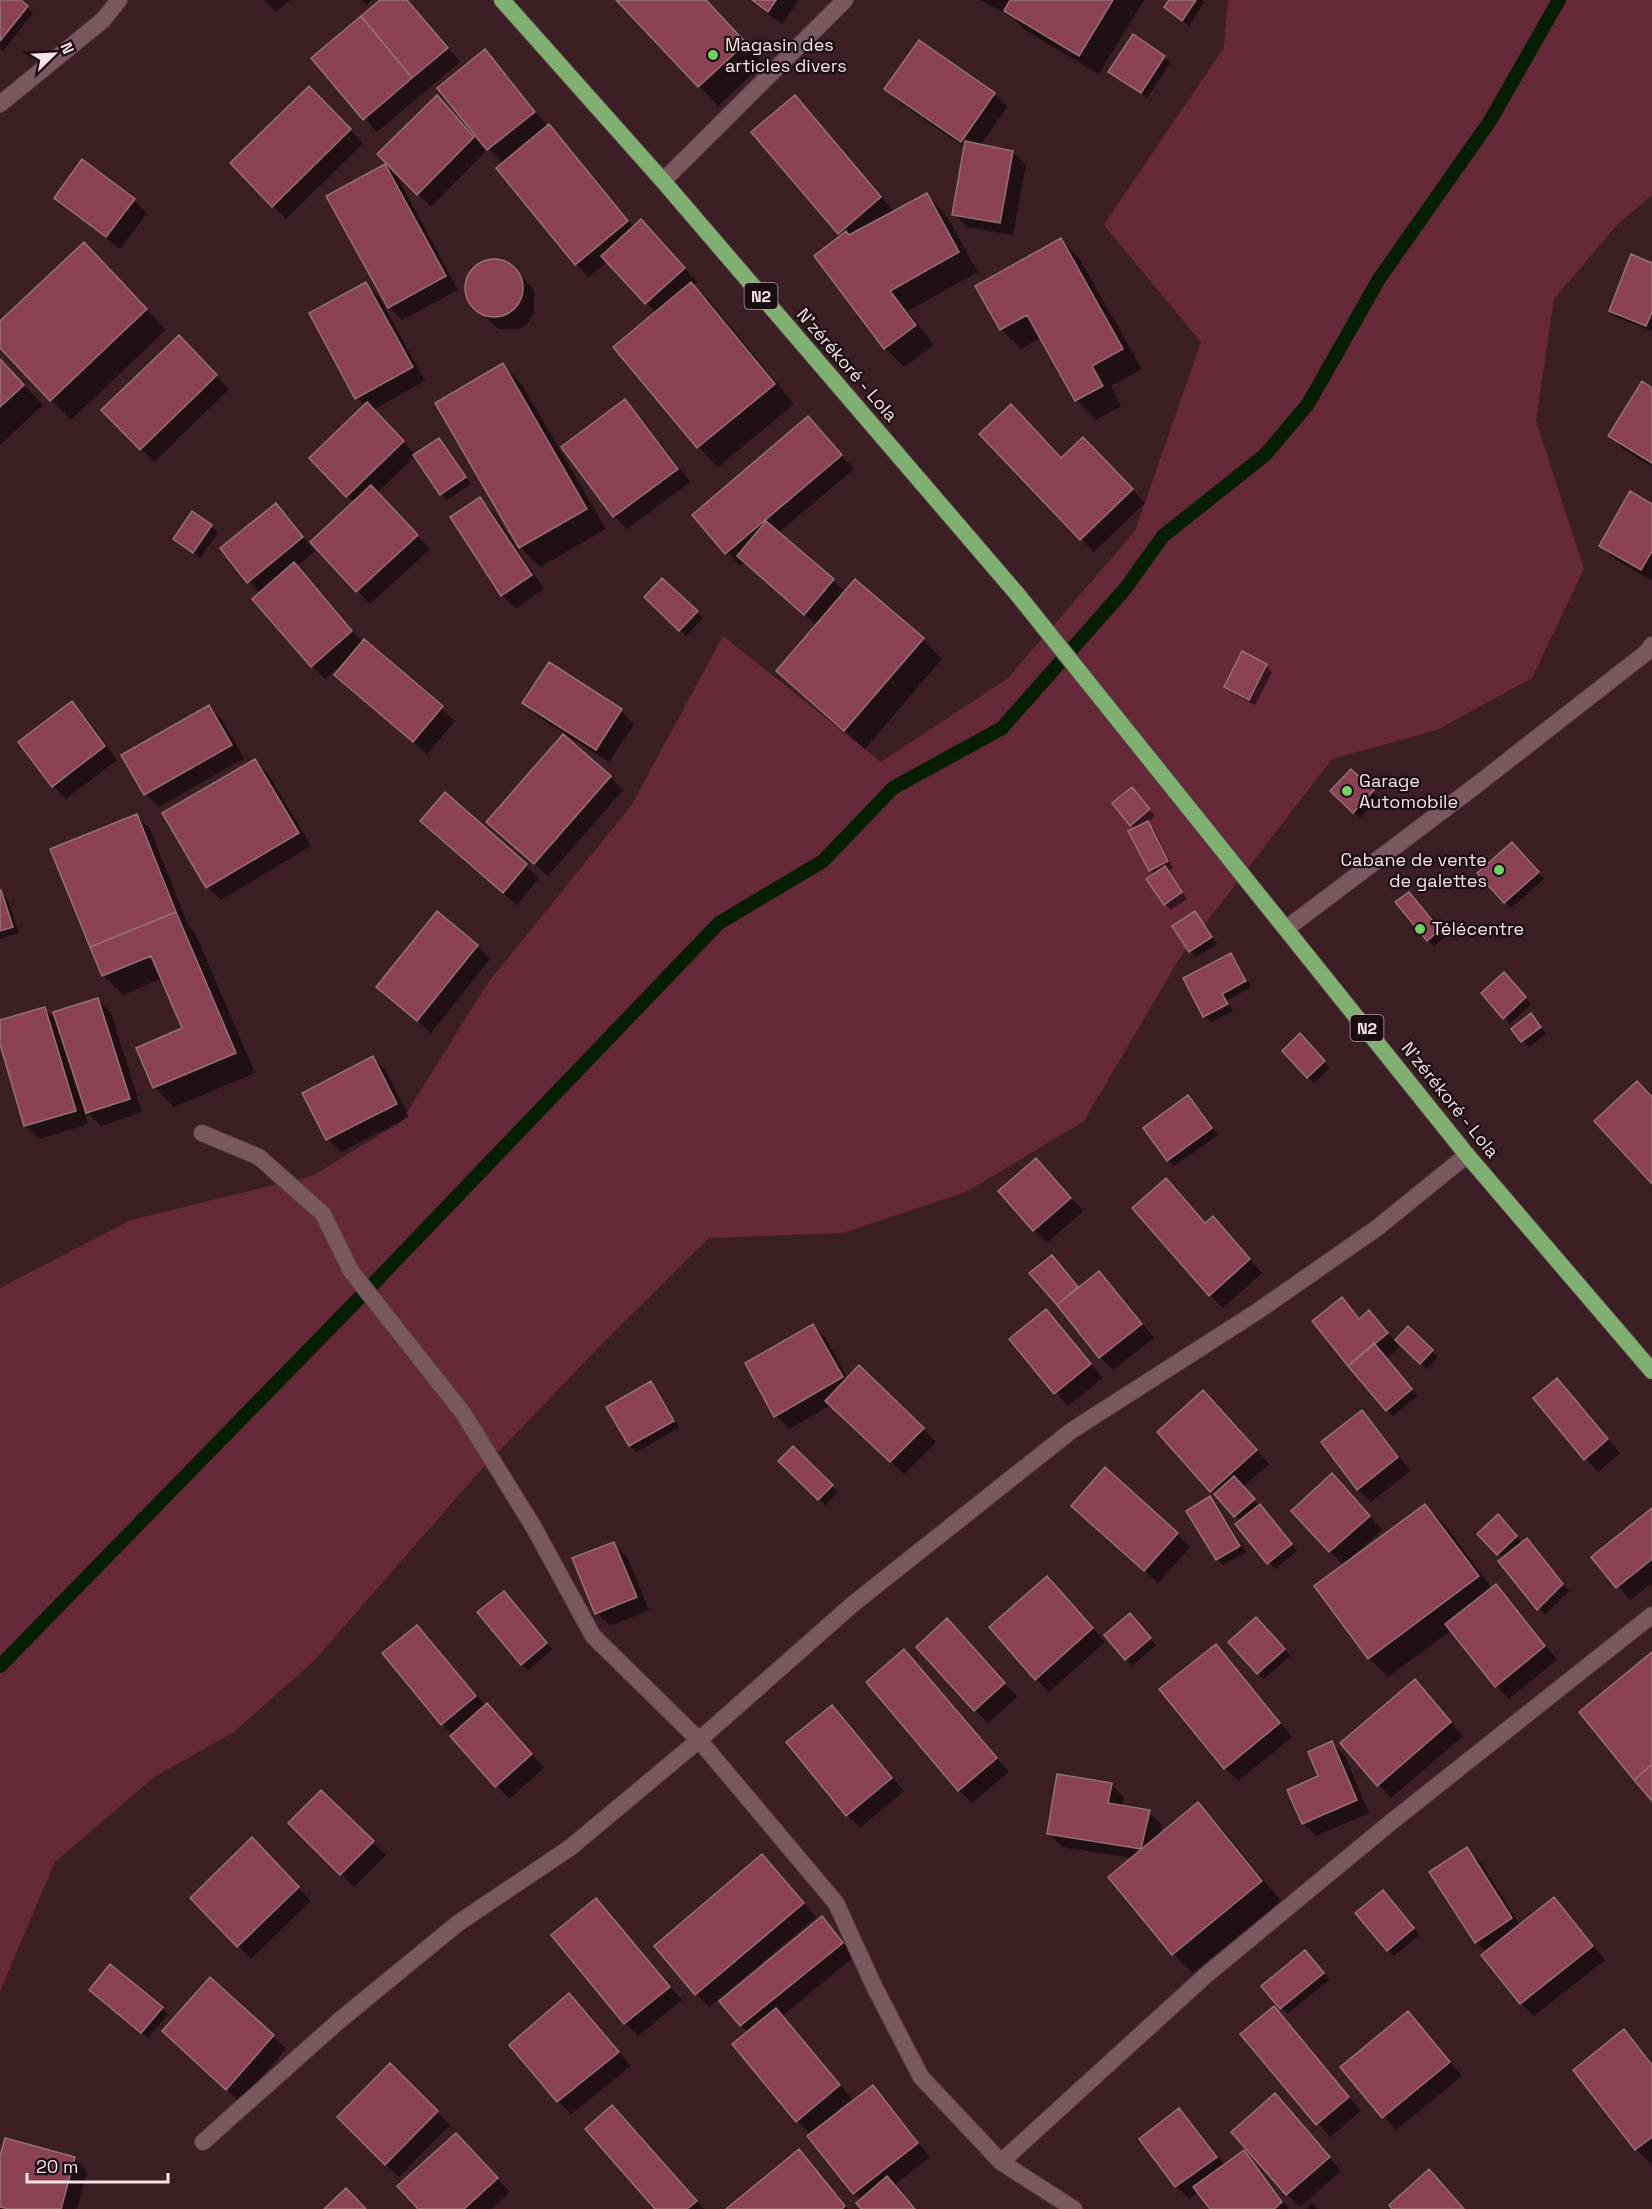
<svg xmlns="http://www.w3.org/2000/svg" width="1652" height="2209" font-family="'Space Grotesk',sans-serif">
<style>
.green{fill:#66293a}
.shadow{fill:#0007}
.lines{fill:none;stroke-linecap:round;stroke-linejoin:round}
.stream{stroke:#061f03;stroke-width:14}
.building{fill:#8b4255;stroke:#957178;stroke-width:1.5}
.minor-casing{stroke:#553c42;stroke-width:18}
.trunk-casing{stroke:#553c42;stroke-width:18}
.minor{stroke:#7a585f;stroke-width:16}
.trunk{stroke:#80af72;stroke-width:16}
.poi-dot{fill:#70d35f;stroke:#1a0d10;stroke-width:2}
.labels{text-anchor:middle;stroke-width:4.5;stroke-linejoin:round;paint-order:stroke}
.shield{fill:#1a0d10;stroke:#b5a3a6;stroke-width:1.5}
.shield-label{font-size:16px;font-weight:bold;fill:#f8e3e7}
.poi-label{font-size:18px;fill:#f8e3e7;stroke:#1a0d10;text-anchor:start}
.street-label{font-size:18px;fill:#f8e3e7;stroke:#1a0d10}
</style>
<rect width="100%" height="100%" fill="#3c1e25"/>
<path class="green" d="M1228,0H1652V195L1617,225L1554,299L1536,421L1584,569L1532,678L1437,730L1332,759L1182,954L1084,1121L966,1192L843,1233L709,1238L602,1344L478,1473L315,1660L234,1732L154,1777L55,1862L0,1991V1288L131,1220L312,1176L401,1122L487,984L631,806L723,636L881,762L1008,678L1135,531L1201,342L1104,225L1224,47Z"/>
<path class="shadow" d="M0,0H19L33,13L3,51L0,48Z
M264,0H290L276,12Z
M361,0H372L366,5Z
M382,0H407L460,62L377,132L313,59Z
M618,0H705L764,63L718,106Z
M749,0H799L782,24Z
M979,0H1144L1099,74L1025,30L1014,18Z
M1171,0H1202L1204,3L1189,26L1166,7Z
M485,51L498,64L548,127L562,139L634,227L654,234L697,282L693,285L711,303L794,404L718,467L698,447L615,347L656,313L608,261L589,277L576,264L504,164L489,149L439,89Z
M1164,57L1170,63L1147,98L1110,71Z
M309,88L363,143L286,219L232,163Z
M886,89L994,94L1007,107L980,146L1013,152L1026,165L1013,235L967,227L954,214L965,148L899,102Z
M449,110L486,151L431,207L379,154Z
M808,110L895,213L927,195L946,215L978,272L908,311L934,345L904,367L885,348L843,236L839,233Z
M385,165L398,178L458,290L402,320L389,307Z
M56,197L134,200L147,213L120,249L69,210Z
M1061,240L1080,260L1142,369L1111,386L1121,406L1096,420L1076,400L1042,337L1021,349L1001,329L977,287Z
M482,262H504L512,266L534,290V313L527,324L519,329H498L467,300L465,289L467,278Z
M103,264L166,330L71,420L0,346V323Z
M1652,264V331L1617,317L1611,311Z
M366,284L379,297L425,381L373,410L416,455L439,440L471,484L447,500L415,456L377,493L430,549L370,604L312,542L354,503L311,458L365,406L357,398L311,314Z
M179,337L229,389L154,462L103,410Z
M0,360L43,405L0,445Z
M503,365L522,385L606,529L540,567L520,547Z
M1652,389V467L1623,449L1610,436Z
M624,401L638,414L690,482L627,529L614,516L563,447Z
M808,418L854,469L778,533L846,593L923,639L942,659L865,749L778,671L817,626L745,562L740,566L694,515Z
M981,434L1062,459L1083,439L1145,503L1094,552Z
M480,499L493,512L544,589L516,608L502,595Z
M276,505L315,551L296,567L363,643L364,641L455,721L427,754L336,675L345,664L343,663L325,679L312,666L260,593L222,548Z
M1652,505V581L1614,558L1601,545Z
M193,513L218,532L200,558L175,539Z
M663,580L703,618L686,636L646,597Z
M1266,666L1272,672L1255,705L1232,693L1226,687Z
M524,702L621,711L634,724L609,762L537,716Z
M72,703L85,716L117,760L66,799L53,786L20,743Z
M209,706L222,720L244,758L159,807L146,794Z
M255,760L268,774L311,846L221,900L207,887Z
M1351,771L1379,798L1360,818L1332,791Z
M610,777L623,790L548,876L501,835Z
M1132,789L1155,816L1147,823L1154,829L1173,868L1167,871L1187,899L1171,910L1165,904L1155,875L1150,870L1136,829L1131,825Z
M445,795L539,878L517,905L435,834Z
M137,816L150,829L189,927L195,933L255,1073L174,1107L154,1087L184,1029L162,978L123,995L103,975Z
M1519,850L1544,879L1511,908L1479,873Z
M0,892L7,898L19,933L0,939Z
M1415,900L1445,937L1434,946L1428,940Z
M1195,913L1217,944L1196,957L1190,951Z
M477,946L490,959L431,1033L378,987Z
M1231,955L1237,961L1251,987L1227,1000L1233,1011L1211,1022L1204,1016Z
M1510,981L1531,1004L1510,1024L1483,993Z
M98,1000L111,1013L142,1112L101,1126L83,1108L88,1124L39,1139L26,1126L0,1039V1022L44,1009L58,1022Z
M1537,1021L1546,1034L1529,1047L1513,1029Z
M1306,1042L1330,1068L1314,1083L1308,1077Z
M373,1058L386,1071L409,1117L341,1152L328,1139L304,1094Z
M1188,1097L1218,1135L1174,1166L1168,1160Z
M1036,1160L1083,1211L1047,1243L1034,1230Z
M1213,1218L1262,1273L1223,1308L1210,1295L1206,1224Z
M1058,1263L1079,1289L1099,1273L1112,1286L1154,1338L1113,1370L1100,1357L1031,1273Z
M1342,1299L1361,1320L1369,1312L1400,1347L1386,1358L1417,1396L1393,1416L1387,1410Z
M1046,1311L1103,1378L1068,1406L1011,1340Z
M813,1326L826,1339L848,1379L859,1367L936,1442L904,1474L831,1405L789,1429L776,1416Z
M1408,1329L1438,1357L1427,1369L1397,1340Z
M1557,1380L1620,1453L1598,1472L1535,1398Z
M651,1383L657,1389L679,1428L636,1452L630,1446L608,1408Z
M1216,1405L1269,1464L1243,1487L1297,1551L1275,1569L1241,1521L1159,1432Z
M1362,1412L1375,1425L1410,1471L1371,1502L1358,1489Z
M793,1448L838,1492L825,1505L780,1461Z
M1345,1488L1382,1530L1347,1561L1349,1563L1425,1506L1445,1525L1492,1589L1496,1586L1509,1599L1557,1660L1509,1699L1496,1686L1452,1630L1388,1677L1369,1658L1344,1566L1293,1511Z
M1210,1498L1216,1504L1246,1552L1223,1565L1217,1559Z
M1073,1506L1177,1534L1190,1547L1158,1583Z
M1652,1510V1583L1630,1600L1593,1557Z
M1504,1522L1522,1543L1533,1546L1569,1591L1545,1615L1500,1561L1503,1559L1479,1534Z
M613,1544L627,1557L649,1610L610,1626L597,1613Z
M1060,1591L1105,1642L1049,1692L1036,1679Z
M510,1599L552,1650L528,1670L522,1664Z
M1136,1621L1156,1645L1132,1666L1106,1635Z
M1262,1625L1290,1656L1264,1679L1258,1673Z
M417,1627L486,1706L500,1718L544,1768L509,1799L443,1724L384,1654Z
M960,1634L1017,1697L988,1723L975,1710Z
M1216,1646L1229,1659L1292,1737L1238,1781L1225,1768Z
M904,1651L1009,1772L972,1803L959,1790Z
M1415,1681L1463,1736L1391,1798L1342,1743Z
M832,1707L904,1791L860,1828L847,1815L788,1742Z
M1331,1743L1345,1756L1369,1813L1316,1836L1303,1823Z
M1111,1784L1124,1798L1122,1807L1149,1812L1162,1825L1160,1836L1198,1805L1218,1824L1281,1901L1193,1973L1173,1954L1133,1858L1062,1847L1049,1833Z
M321,1792L386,1855L354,1887L290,1823Z
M1467,1849L1480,1862L1520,1925L1554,1899L1567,1912L1605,1960L1534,2016L1521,2003L1486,1952L1476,1942Z
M265,1853L311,1901L251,1959L192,1898Z
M762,1856L816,1917L709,2007L696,1994Z
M1389,1898L1419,1935L1394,1956L1388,1950Z
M596,1900L682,2000L638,2036L625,2023L553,1935Z
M822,1919L855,1956L782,2016L852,2099L838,2110L840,2112L872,2087L886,2100L930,2157L894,2185L915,2209H863L861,2200L811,2135L797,2121L748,2033L741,2025Z
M1311,1958L1329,1980L1287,2014L1263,1986Z
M210,1979L286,2049L240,2102L177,2044Z
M91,1990L162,2008L168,2014L148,2038Z
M582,2008L631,2066L571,2114L558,2101Z
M1273,2008L1361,2111L1330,2137L1242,2034Z
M1408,2013L1462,2076L1396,2130L1342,2067Z
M1624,2031L1652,2062V2165L1636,2149L1575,2070Z
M390,2065L450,2125L399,2177L339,2117Z
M1288,2108L1341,2171L1300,2207L1287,2194Z
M1179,2110L1192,2123L1225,2165L1243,2152L1256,2165L1289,2209H1211L1199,2192L1189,2199L1176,2186Z
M625,2120L704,2209H657Z
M469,2148L510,2192L491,2209H420Z
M799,2151L849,2209H727Z
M74,2158L87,2171L77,2209H0V2162Z
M1312,2203L1318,2209H1305Z"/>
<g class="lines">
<path class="stream" d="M0,1666L373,1284L719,923L823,861L893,788L1002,728L1125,589L1163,536L1265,455L1308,404L1379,279L1490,121L1559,0"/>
</g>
<path class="building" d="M0,0H21L28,6L0,41Z
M380,0H407L448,48L412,78L361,16Z
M616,0H706L746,43L698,87Z
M752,0H776L768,12Z
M1010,0H1113L1079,56L1004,11Z
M1169,0H1196L1182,21L1164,7Z
M361,16L412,78L363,120L311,58Z
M1133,34L1165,56L1141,93L1108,72Z
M919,40L995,93L961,142L884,89Z
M485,49L535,112L487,150L437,88Z
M309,86L351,129L272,207L230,163Z
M437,95L474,137L417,195L377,154Z
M795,95L881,197L838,234L751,132Z
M549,124L628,221L575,265L496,168Z
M965,141L1013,151L1000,223L952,215Z
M82,159L135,199L106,237L54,198Z
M385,164L446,276L388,308L326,196Z
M927,193L959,252L890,291L916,325L884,349L814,256L846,231L849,235Z
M641,219L685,268L645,304L601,256Z
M1061,238L1123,349L1092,366L1103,386L1075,401L1027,315L1000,330L975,286Z
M84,242L147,309L50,401L0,348V321Z
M1631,254L1652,263V312L1646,326L1609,311Z
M465 288a29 29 0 1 1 58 0a29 29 0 1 1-58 0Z
M366,282L413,367L355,399L309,313Z
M691,282L775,384L697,448L613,347Z
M179,335L217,375L140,450L101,410Z
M0,359L24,385L0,407Z
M503,363L587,509L519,548L435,403Z
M1642,381L1652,388V463L1608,436Z
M625,399L678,469L613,517L561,447Z
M367,402L404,441L346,497L309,458Z
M1011,404L1061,458L1083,437L1133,489L1080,540L979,434Z
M808,416L842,455L725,554L692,515Z
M439,438L466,477L440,495L413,455Z
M371,485L418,535L356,592L310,542Z
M1630,491L1652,504V551L1641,570L1599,546Z
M480,497L532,575L501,596L450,517Z
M276,503L303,537L247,583L220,548Z
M192,511L212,525L193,553L173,539Z
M766,521L834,579L804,615L737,556Z
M294,562L352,631L311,667L252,599Z
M662,578L698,611L679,631L644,597Z
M855,579L924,638L844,731L776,671Z
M364,639L443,706L413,742L334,675Z
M1242,651L1267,664L1249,700L1224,687Z
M549,662L622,709L596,750L522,703Z
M72,701L105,746L52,787L18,742Z
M209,705L232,745L144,795L121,755Z
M563,734L611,776L534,864L486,822Z
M255,759L299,833L206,888L162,813Z
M1351,769L1374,790L1353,813L1330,791Z
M1132,787L1150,809L1130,826L1112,803Z
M445,792L527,864L503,893L420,821Z
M137,814L176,912L90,947L50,849Z
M1148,821L1168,861L1149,871L1128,831Z
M1512,842L1539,872L1504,903L1477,873Z
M1165,866L1182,892L1164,905L1146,879Z
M1,890L13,927L0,931V891Z
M1409,892L1440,930L1427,941L1395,902Z
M437,911L478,945L417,1021L376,987Z
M1195,911L1212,937L1189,952L1172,926Z
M176,912L236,1053L153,1088L136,1048L182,1028L151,956L102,976L90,947Z
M1231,953L1246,981L1222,994L1228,1004L1203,1017L1183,978Z
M1504,972L1526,997L1503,1019L1481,993Z
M98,998L130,1099L86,1113L53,1012Z
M45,1007L76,1111L24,1126L0,1044V1020Z
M1531,1013L1541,1027L1521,1042L1511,1029Z
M1300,1033L1325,1061L1307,1078L1282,1051Z
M373,1056L397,1104L326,1140L302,1093Z
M1637,1081L1652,1097V1184L1594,1121Z
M1188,1095L1212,1128L1167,1161L1143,1128Z
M1036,1158L1071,1198L1033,1231L998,1191Z
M1166,1178L1205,1223L1213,1216L1250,1259L1209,1296L1132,1208Z
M1052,1255L1078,1287L1057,1305L1029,1273Z
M1099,1271L1142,1324L1099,1358L1057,1305Z
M1342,1297L1359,1319L1369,1310L1388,1333L1348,1366L1312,1321Z
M1046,1309L1091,1364L1054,1394L1009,1339Z
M813,1324L843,1377L774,1417L745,1363Z
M1408,1326L1433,1350L1420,1364L1395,1340Z
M1374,1343L1412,1389L1386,1411L1348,1366Z
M859,1365L924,1428L890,1462L825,1401Z
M1557,1378L1608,1439L1584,1460L1533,1398Z
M651,1381L674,1421L629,1446L606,1407Z
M1203,1390L1257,1450L1210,1492L1157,1432Z
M1362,1410L1398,1457L1357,1490L1321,1442Z
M793,1446L833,1485L818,1500L778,1461Z
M1105,1467L1178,1533L1144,1571L1071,1506Z
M1332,1473L1370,1516L1329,1552L1291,1511Z
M1234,1476L1255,1499L1234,1517L1214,1494Z
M1210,1496L1240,1546L1216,1560L1186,1511Z
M1260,1504L1292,1544L1267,1564L1235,1524Z
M1425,1504L1479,1576L1368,1659L1314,1586Z
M1652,1508V1559L1616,1588L1591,1557Z
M1498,1514L1517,1536L1497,1555L1477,1534Z
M1527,1538L1563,1584L1537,1610L1498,1561Z
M614,1542L637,1597L595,1614L572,1558Z
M1047,1576L1093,1628L1035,1680L989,1627Z
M1496,1584L1545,1646L1495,1687L1445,1624Z
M504,1591L547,1643L521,1665L477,1612Z
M1130,1613L1151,1638L1125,1660L1104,1635Z
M1256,1617L1285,1649L1257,1674L1228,1642Z
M947,1618L1005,1683L974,1711L916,1647Z
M417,1625L476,1696L441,1725L382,1653Z
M1216,1644L1280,1723L1224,1769L1159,1689Z
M904,1649L997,1758L958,1791L866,1682Z
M1652,1652V1764L1634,1780L1579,1712Z
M1415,1679L1451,1722L1377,1786L1340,1743Z
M487,1703L532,1754L495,1787L450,1736Z
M832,1705L892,1778L846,1816L786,1742Z
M1332,1741L1357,1800L1302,1824L1287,1790L1318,1776L1308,1752Z
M1652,1764V1801L1634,1780Z
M1057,1774L1112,1783L1108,1803L1150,1810L1141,1849L1047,1834Z
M321,1790L374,1841L340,1875L288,1823Z
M1198,1802L1262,1881L1172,1955L1108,1877Z
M252,1837L299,1887L237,1947L190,1898Z
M1467,1847L1512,1918L1475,1943L1429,1872Z
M762,1854L804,1903L695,1995L654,1946Z
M1383,1890L1414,1928L1387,1951L1355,1913Z
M1554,1897L1593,1946L1520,2004L1481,1955Z
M596,1898L670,1987L624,2024L551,1935Z
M822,1916L843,1943L740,2026L719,2001Z
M1305,1950L1324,1973L1280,2009L1261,1986Z
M110,1964L163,2007L141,2033L89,1990Z
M210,1977L274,2035L226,2090L162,2031Z
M569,1993L619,2052L557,2102L509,2045Z
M1274,2006L1349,2097L1316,2125L1240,2034Z
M776,2008L840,2085L796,2122L732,2044Z
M1408,2011L1450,2062L1382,2118L1340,2067Z
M1624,2029L1652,2065V2137L1635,2150L1573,2070Z
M390,2063L438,2111L385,2165L337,2117Z
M873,2085L918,2143L853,2194L807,2136Z
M1275,2093L1330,2157L1286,2195L1231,2132Z
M612,2105L697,2201L687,2209H655L585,2129Z
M1179,2108L1217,2157L1175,2187L1139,2139Z
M456,2133L498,2178L464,2209H418L397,2186Z
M5,2138L75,2157L61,2209H9L0,2207V2156Z
M799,2149L845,2206L842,2209H726Z
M1244,2150L1282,2202L1274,2209H1210L1193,2187Z
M1429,2169L1464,2209H1392L1389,2205Z
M887,2176L915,2209H861L856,2203Z
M346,2188L366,2209H324Z"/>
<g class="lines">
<defs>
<path id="minor" d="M0,104L103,20L119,0
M663,181L845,0
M1287,928L1474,787L1647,652L1652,645
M202,1133L259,1157L323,1214L351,1271L463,1413L533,1526L593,1636L699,1740L836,1903L874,1986L921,2077L1001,2162
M203,2142L340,2020L457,1924L571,1847L699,1740L853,1604L1071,1431L1258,1311L1377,1228L1467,1155
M1074,2209L1001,2162L1205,1976L1390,1823L1652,1615"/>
<path id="trunk" d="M502,0L663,181L1018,595L1467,1155L1652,1371"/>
</defs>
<use href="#minor" class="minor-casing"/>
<use href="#trunk" class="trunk-casing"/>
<use href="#minor" class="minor"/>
<use href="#trunk" class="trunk"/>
</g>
<g class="poi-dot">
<circle cx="713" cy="55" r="6"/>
<circle cx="1347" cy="791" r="6"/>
<circle cx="1499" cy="870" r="6"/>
<circle cx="1420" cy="929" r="6"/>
</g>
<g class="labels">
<g class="shield">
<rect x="744.5" y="283" width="33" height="26" rx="4.5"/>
<rect x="1350.5" y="1015" width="33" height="26" rx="4.5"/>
</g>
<g class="shield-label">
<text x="761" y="302">N2</text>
<text x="1367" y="1034">N2</text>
</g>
<g class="poi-label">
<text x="725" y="51">Magasin des<tspan x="725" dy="21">articles divers</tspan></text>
<text x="1359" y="787">Garage<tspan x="1359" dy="21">Automobile</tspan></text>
<text x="1487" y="866" text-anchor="end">Cabane de vente<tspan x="1487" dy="21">de galettes</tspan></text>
<text x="1432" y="935">Télécentre</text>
</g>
<g class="street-label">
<text transform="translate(847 365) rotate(49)" y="6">N'zérékoré - Lola</text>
<text transform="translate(1450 1100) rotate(51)" y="6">N'zérékoré - Lola</text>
</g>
</g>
<g transform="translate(54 54) rotate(66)" stroke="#1a0d10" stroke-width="4.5" paint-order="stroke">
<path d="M0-4.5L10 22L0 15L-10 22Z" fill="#f8e3e7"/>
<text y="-9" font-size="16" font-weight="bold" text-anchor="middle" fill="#f8e3e7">N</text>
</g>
<path d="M27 2173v9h141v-9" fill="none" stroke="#f8e3e7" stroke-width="3"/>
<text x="36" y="2173" font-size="18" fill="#f8e3e7" stroke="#1a0d10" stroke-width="4.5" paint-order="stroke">20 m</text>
</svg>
